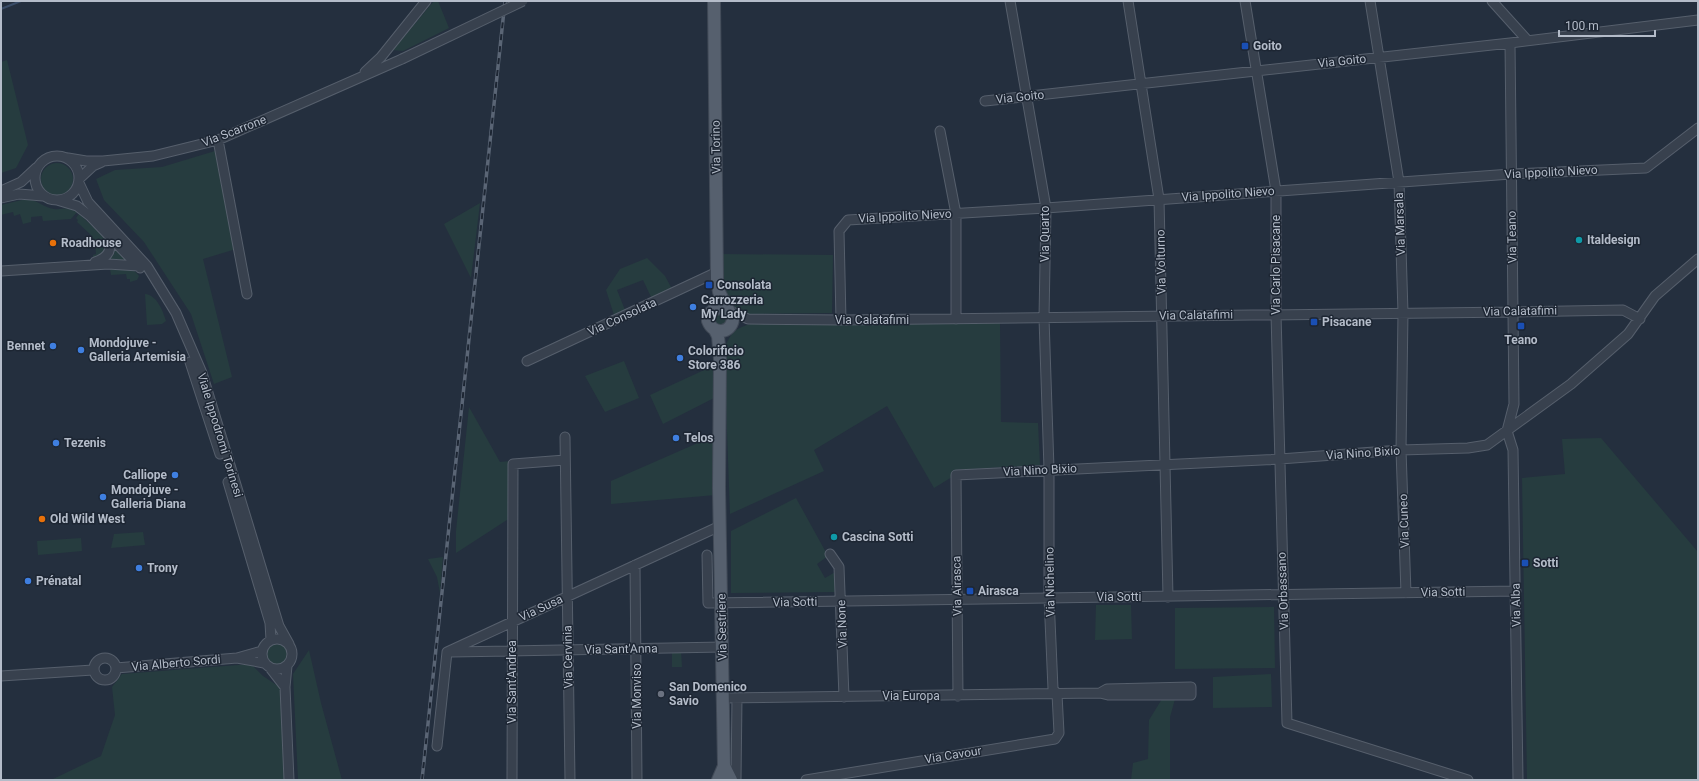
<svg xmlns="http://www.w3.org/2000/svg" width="1699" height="781" font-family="Roboto,sans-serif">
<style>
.green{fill:#263c3f}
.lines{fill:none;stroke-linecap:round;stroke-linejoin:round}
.stream{stroke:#394c67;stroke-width:2}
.minor-casing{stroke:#565f6c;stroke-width:11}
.major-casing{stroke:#414a57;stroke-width:14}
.minor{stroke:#38414e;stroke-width:9}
.major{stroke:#56606e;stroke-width:12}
.rail-casing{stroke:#5a6575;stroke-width:3.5}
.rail{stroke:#1d2633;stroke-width:2;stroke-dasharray:6;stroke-linecap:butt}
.minor-bridge-casing{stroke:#565f6c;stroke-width:11;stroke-linecap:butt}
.minor-bridge{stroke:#38414e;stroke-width:9}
.transit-dot{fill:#1a4fb4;stroke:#1d2633;stroke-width:1.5}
.culture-dot{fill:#0f9aa8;stroke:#1d2633;stroke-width:1.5}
.food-dot{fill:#e8710a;stroke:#1d2633;stroke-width:1.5}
.shop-dot{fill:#3f7fe0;stroke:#1d2633;stroke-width:1.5}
.worship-dot{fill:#6b7280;stroke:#1d2633;stroke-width:1.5}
.labels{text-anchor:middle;stroke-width:3;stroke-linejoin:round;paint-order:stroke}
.poi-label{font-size:12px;font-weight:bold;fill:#b4bcc9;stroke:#1d2633;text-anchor:start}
.street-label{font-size:12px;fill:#b4bcc9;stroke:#1d2633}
</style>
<rect width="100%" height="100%" fill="#242f3e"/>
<path class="green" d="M434,1H438L449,28L403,51L393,50Z
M7,60L28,145L16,168L1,173V62Z
M215,151L236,249L203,259L232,377L214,384L191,314L144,242L104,200L96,179L115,170L162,167Z
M41 179a16 16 0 1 1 32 0a16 16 0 1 1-32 0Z
M26,199C37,199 44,208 54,209C63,210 68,206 77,212L71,219L43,221L42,216L31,217V222L23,224L20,214L14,216L13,212L1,215V205Z
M480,203L471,278L444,224Z
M79,214L105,238L107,246L103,254L93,259V255L96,254L95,241H92L91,235L77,222L78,220L76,218Z
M115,246L128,260H108L114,254Z
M721,254L833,255L832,313L744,314C720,304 723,277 721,254Z
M647,258L665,276L672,289L652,299L643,280L617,290L625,310L614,315L606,290L620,269Z
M110,268C122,268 132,266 139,276L137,280L130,282V279H127L126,274L111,275Z
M145,294C157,295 163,311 166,321L162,324L147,325Z
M720,312L729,317L725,327L714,324V316Z
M1000,323L1001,422L1038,423L1040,465L953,470L952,477L934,488L887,406L814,450L824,471L730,514L724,349C731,334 733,329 750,324Z
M624,361L639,398L605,412L585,376Z
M715,365L716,397L663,424L650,395Z
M469,407L500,462L510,461V518L456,553V531Z
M716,435V495L611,504V481Z
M1601,438L1698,552V780H1527L1522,478L1565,474L1562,439Z
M796,498L828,556L817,564L825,578L837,571V592L731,593V531Z
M143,532L145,545L111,548L114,534Z
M81,538L82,551L38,555L37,541Z
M443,557L440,593L437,577L428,559Z
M1096,605H1131L1132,639L1095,640Z
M1274,607L1275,668L1175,669V608Z
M266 655a11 11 0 1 1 22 0a11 11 0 1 1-22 0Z
M309,650L321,703L342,780H298L293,674Z
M672,650H681L682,667H672Z
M251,664L263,676L281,688L285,780H51L101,756L115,715L112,687L122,674Z
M1271,674L1272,707L1213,708V677Z
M1162,699H1175L1170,717V780H1131L1133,763L1148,759L1149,720Z"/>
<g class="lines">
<path class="stream" d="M1,9L21,1"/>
<defs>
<path id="minor" d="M1010,1L1046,208L1044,318L1049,469V597L1053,689L1057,694
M1128,1L1159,199L1168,597
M1245,1L1276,191V314L1287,723L1468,780
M1370,1L1399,182L1403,313L1401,450L1406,593
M1492,1L1528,41
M1510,43L1514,404L1507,431L1513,450L1518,780
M365,72L381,57L426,1
M985,101L1510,43L1698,20
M940,131L956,214V319
M218,140L247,294
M35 178a22 22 0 1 1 44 0a22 22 0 1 1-44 0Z
M68,158L86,161H103L153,156L218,140L402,59
M79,179L93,166L102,162
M79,183L88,202L147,266L176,313L202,373L279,626L289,644
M1,191L21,182L36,168
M1,198L19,194L43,196
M57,200L77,206L90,216L140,268
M95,262C110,257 112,249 109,234
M1,271L108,264L139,266
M730,311L748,319L841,320L1513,312L1623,310L1640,319
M841,320L839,231L848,220L1046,208L1511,174L1646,168L1698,128
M527,361L717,272
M190,362L220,454
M565,437L570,780
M228,482L270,623L271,640
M830,554L839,567L844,697
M707,555L708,603L1516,591
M635,565L637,780
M262 654a15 15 0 1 1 30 0a15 15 0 1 1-30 0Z
M262,651L237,658L264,663
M447,652L720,526
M451,652L723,647
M94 669a11 11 0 1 1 22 0a11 11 0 1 1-22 0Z
M116,668L237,658
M271,669L285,687L287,666
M1,676L93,670
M285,687L289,780
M958,696L956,475L1280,459L1401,450L1468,448L1487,445L1571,384L1628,334L1655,296L1698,259
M723,698L1100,693L1108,695H1191V687L1107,689L1100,693
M437,746L447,652
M512,780L513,464L565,460
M736,780L737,698
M806,780L1055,739L1059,733L1057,694"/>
<path id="major" d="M714,1L717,279L719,292L733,319C731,334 713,335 708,321L710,313L716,308L727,309
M715,330L718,336L720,359L719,488L724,766L718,780
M724,766L731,780"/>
</defs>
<use href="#minor" class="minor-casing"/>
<use href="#major" class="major-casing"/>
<use href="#minor" class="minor"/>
<use href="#major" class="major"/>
<defs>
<path id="rail" d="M422,780L505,1"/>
</defs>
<use href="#rail" class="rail-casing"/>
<use href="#rail" class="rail"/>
<defs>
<path id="minor-bridge" d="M402,59L523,1"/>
</defs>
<use href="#minor-bridge" class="minor-bridge-casing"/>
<use href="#minor-bridge" class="minor-bridge"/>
</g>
<g class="transit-dot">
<rect x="1241" y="42" width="8" height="8" rx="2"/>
<rect x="705" y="281" width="8" height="8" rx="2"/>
<rect x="1310" y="318" width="8" height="8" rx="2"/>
<rect x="1517" y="322" width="8" height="8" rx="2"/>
<rect x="1521" y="559" width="8" height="8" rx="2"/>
<rect x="966" y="587" width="8" height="8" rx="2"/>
</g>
<g class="culture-dot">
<circle cx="1579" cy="240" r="4"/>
<circle cx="834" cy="537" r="4"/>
</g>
<g class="food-dot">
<circle cx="53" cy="243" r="4"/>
<circle cx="42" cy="519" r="4"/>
</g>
<g class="shop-dot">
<circle cx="693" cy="307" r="4"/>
<circle cx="53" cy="346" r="4"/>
<circle cx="81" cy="350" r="4"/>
<circle cx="680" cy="358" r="4"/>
<circle cx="676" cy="438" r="4"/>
<circle cx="56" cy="443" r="4"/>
<circle cx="175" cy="475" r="4"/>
<circle cx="103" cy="497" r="4"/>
<circle cx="139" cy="568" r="4"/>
<circle cx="28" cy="581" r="4"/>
</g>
<circle class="worship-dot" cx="661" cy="694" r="4"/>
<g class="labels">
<g class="poi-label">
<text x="1253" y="50">Goito</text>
<text x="1587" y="244">Italdesign</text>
<text x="61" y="247">Roadhouse</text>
<text x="717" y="289">Consolata</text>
<text x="701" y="304">Carrozzeria<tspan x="701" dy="14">My Lady</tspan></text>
<text x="1322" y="326">Pisacane</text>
<text x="1521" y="344" text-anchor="middle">Teano</text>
<text x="89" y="347">Mondojuve -<tspan x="89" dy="14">Galleria Artemisia</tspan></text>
<text x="45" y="350" text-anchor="end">Bennet</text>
<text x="688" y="355">Colorificio<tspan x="688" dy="14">Store 386</tspan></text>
<text x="684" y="442">Telos</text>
<text x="64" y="447">Tezenis</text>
<text x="167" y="479" text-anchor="end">Calliope</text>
<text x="111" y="494">Mondojuve -<tspan x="111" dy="14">Galleria Diana</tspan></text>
<text x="50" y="523">Old Wild West</text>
<text x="842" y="541">Cascina Sotti</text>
<text x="1533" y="567">Sotti</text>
<text x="147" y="572">Trony</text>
<text x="36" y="585">Prénatal</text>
<text x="978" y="595">Airasca</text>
<text x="669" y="691">San Domenico<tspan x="669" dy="14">Savio</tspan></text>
</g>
<g class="street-label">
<text transform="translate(1342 61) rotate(-6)" y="4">Via Goito</text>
<text transform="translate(1020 97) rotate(-6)" y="4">Via Goito</text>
<text transform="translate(234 131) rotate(-21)" y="4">Via Scarrone</text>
<text transform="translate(716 147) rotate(-91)" y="4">Via Torino</text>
<text transform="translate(1551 172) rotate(-3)" y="4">Via Ippolito Nievo</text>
<text transform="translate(1228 194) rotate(-4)" y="4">Via Ippolito Nievo</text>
<text transform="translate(905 216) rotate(-3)" y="4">Via Ippolito Nievo</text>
<text transform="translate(1400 224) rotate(-92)" y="4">Via Marsala</text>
<text transform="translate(1045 234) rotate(-90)" y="4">Via Quarto</text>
<text transform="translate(1512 237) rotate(-91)" y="4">Via Teano</text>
<text transform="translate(1161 262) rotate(-91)" y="4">Via Volturno</text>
<text transform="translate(1276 265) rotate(-90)" y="4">Via Carlo Pisacane</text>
<text transform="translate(1520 311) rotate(-1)" y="4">Via Calatafimi</text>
<text transform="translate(1196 315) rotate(-1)" y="4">Via Calatafimi</text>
<text transform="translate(622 317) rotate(-25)" y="4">Via Consolata</text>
<text x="872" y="324">Via Calatafimi</text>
<text transform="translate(220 435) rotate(73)" y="4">Viale Ippodromi Torinesi</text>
<text transform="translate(1363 453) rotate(-4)" y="4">Via Nino Bixio</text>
<text transform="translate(1040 470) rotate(-3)" y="4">Via Nino Bixio</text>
<text transform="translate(1404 521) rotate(-92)" y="4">Via Cuneo</text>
<text transform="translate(1050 582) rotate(-91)" y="4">Via Nichelino</text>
<text transform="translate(957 586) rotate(-91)" y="4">Via Airasca</text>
<text transform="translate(1283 591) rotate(-92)" y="4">Via Orbassano</text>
<text transform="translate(1443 592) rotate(-1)" y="4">Via Sotti</text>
<text x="1119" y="601">Via Sotti</text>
<text transform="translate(795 602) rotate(-1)" y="4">Via Sotti</text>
<text transform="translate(1516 605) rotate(-91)" y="4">Via Alba</text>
<text transform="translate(541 608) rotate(-25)" y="4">Via Susa</text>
<text transform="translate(842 624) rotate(-92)" y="4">Via None</text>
<text transform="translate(722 627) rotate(-91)" y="4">Via Sestriere</text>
<text transform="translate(621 649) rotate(-1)" y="4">Via Sant'Anna</text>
<text transform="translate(568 657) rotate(-91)" y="4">Via Cervinia</text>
<text transform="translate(176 663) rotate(-5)" y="4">Via Alberto Sordi</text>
<text transform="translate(512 682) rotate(-90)" y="4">Via Sant'Andrea</text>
<text transform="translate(637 696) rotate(-90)" y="4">Via Monviso</text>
<text x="911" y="700">Via Europa</text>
<text transform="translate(953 755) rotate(-9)" y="4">Via Cavour</text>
</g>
</g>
<rect width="1699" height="781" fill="none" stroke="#b4bcc9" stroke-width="4"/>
<path d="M1559 30v6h96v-6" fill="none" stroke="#b4bcc9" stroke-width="2"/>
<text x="1565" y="30" font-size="12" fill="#b4bcc9" stroke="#1d2633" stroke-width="3" paint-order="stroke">100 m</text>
</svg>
